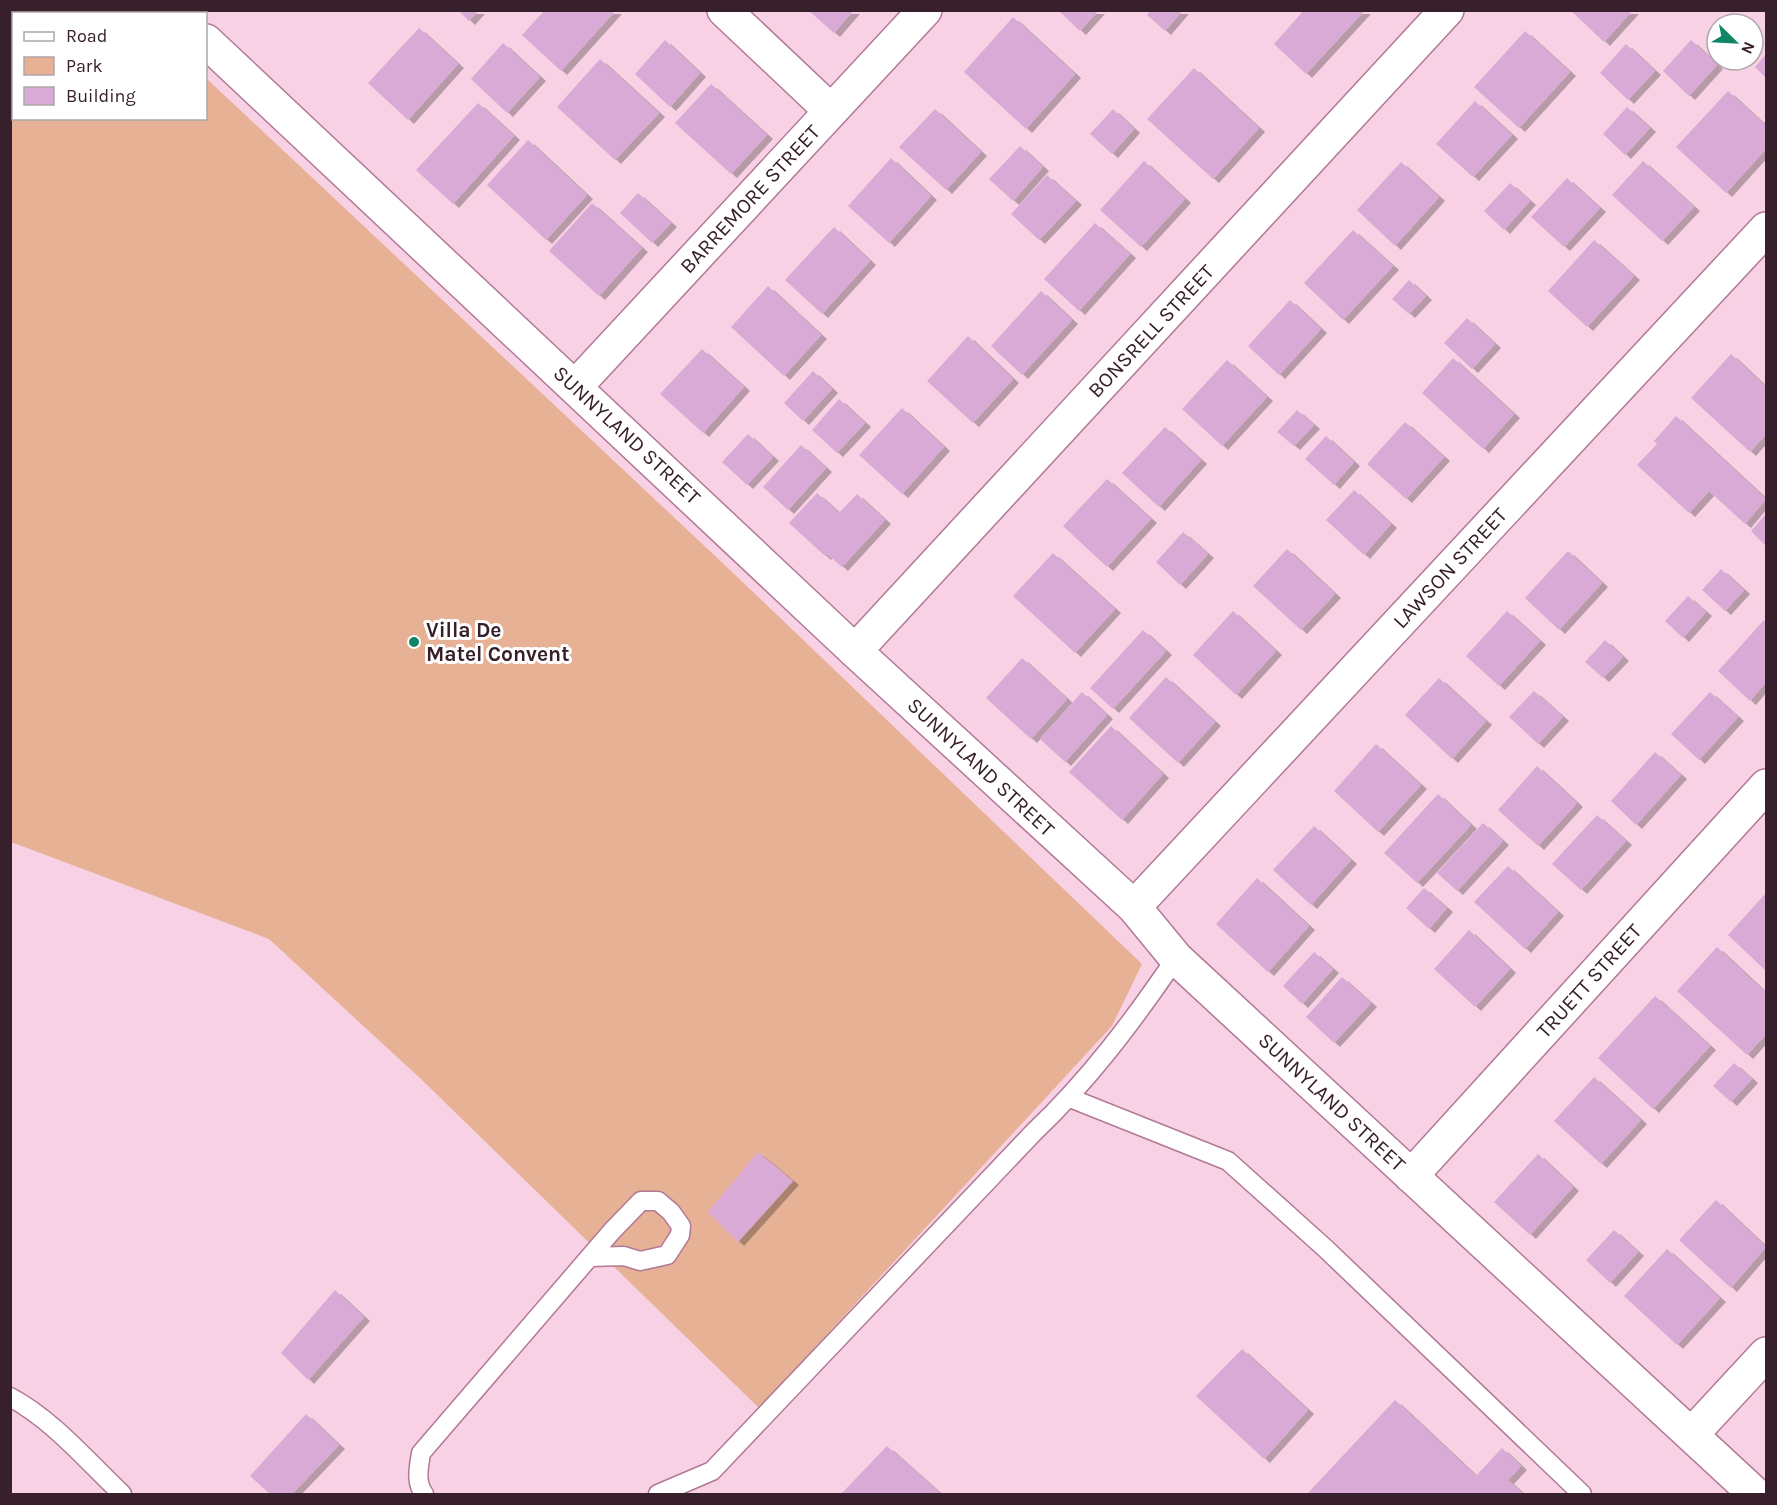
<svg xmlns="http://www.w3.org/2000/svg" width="1777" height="1505" font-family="Karla,sans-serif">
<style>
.green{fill:#e7b195}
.building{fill:#d9aad6;filter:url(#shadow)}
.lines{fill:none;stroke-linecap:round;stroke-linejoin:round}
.service-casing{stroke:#b17995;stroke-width:21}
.minor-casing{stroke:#b17995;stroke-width:36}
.service{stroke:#fff;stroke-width:18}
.minor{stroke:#fff;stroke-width:33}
.poi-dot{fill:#118666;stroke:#fff;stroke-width:2}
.labels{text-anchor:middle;stroke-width:6;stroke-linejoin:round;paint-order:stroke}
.street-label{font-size:21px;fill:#37202b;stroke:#fff}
.poi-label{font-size:21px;font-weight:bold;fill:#37202b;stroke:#fff;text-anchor:start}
</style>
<defs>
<filter id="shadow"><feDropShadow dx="6" dy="4" stdDeviation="0" flood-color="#0004"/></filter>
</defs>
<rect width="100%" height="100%" fill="#f8d2e4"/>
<path class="green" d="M134,10L137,13L14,14V118H206V78L729,569L1142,964L1112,1026L759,1408L422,1080L269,939L11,842L10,11Z"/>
<path class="building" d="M458,10H479L469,21Z
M545,10H616L561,71L522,35Z
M808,10H854L834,33Z
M1058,10H1099L1080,31Z
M1151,10H1183L1165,31L1147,15Z
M1304,10H1365L1306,74L1274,44Z
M1570,10H1633L1604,42Z
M1013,17L1075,74L1026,129L964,72Z
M419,28L458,64L408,120L368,83Z
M1525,31L1570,72L1519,128L1474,87Z
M665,40L700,73L670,107L635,74Z
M1691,40L1717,65L1689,96L1663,71Z
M503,43L540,77L507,113L471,79Z
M1626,44L1655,71L1628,100L1600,73Z
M1766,54V78L1755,67Z
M600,59L659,113L615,160L557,107Z
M1194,68L1259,128L1213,179L1147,119Z
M711,84L767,135L731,174L675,123Z
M1728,91L1766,126V149L1726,193L1676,147Z
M1475,101L1512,135L1473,177L1436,144Z
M478,103L514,136L453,204L416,170Z
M1627,107L1650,128L1625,155L1603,134Z
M935,109L981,152L946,190L899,147Z
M1113,109L1134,129L1112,154L1090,134Z
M528,140L587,195L546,240L487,185Z
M1020,146L1043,167L1013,201L989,179Z
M891,158L931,196L889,243L848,206Z
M1144,161L1185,199L1141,247L1100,210Z
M1643,161L1694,207L1662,241L1612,195Z
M1401,162L1439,197L1395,246L1357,210Z
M1047,175L1076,201L1039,240L1011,214Z
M1567,178L1600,208L1564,247L1531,217Z
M1510,183L1530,201L1504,230L1484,211Z
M638,193L671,223L652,243L620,213Z
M592,203L642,248L599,296L549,251Z
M1095,223L1130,254L1079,311L1044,279Z
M834,227L870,261L822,314L785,280Z
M1353,230L1393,266L1343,320L1304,283Z
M1594,240L1634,276L1587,327L1548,291Z
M1409,280L1426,296L1409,314L1392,299Z
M768,286L821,335L784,376L731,327Z
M1041,291L1072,320L1022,375L991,346Z
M1290,300L1321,329L1279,375L1248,346Z
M1467,318L1495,344L1472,369L1444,343Z
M968,336L1013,379L973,423L927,381Z
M702,349L744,387L703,433L660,394Z
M1731,354L1766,387V434L1750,452L1691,398Z
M1453,358L1514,414L1483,449L1422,393Z
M1227,360L1267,397L1222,446L1182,409Z
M813,371L832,389L803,421L784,403Z
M839,399L865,423L837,453L812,430Z
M902,408L944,447L902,494L859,455Z
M1297,410L1314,425L1294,446L1277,432Z
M1676,416L1766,499L1745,524L1709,491L1689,513L1637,465L1657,444L1654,441Z
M1405,422L1444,457L1406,499L1367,464Z
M1165,427L1201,460L1159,507L1122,473Z
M748,434L773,457L747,485L722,462Z
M1326,436L1354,462L1334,485L1305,459Z
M801,445L826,468L788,510L763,487Z
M1107,479L1151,519L1107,567L1063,526Z
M1354,490L1391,524L1364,555L1326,520Z
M817,493L839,513L857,494L885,520L842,567L827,554L825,556L789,523Z
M1766,514V546L1751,531Z
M1183,532L1208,554L1180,585L1156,562Z
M1287,549L1335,594L1301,630L1253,586Z
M1568,551L1602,583L1559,630L1525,598Z
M1053,553L1115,609L1075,653L1013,596Z
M1721,569L1744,590L1725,611L1702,590Z
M1688,596L1706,612L1683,638L1665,621Z
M1233,611L1276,651L1236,695L1193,655Z
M1507,611L1540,641L1499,686L1466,656Z
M1764,620L1766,623V682L1750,701L1718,671Z
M1143,630L1166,651L1113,709L1090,688Z
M1605,640L1623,657L1603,678L1585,662Z
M1022,658L1067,699L1031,739L986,698Z
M1166,677L1215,722L1178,763L1129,718Z
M1439,678L1486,721L1452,759L1405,715Z
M1534,691L1563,717L1538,744L1509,717Z
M1082,692L1107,715L1065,762L1040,739Z
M1710,692L1738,717L1699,760L1671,734Z
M1111,726L1163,774L1122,820L1069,772Z
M1376,744L1421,785L1378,832L1334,791Z
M1655,752L1681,775L1636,825L1611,801Z
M1537,766L1577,803L1538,846L1498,810Z
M1438,794L1471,825L1417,883L1384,853Z
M1597,815L1626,841L1581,890L1552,864Z
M1483,823L1503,841L1457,891L1437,873Z
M1314,826L1351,860L1311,905L1273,870Z
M1508,866L1558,912L1525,949L1474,902Z
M1257,878L1309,926L1268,972L1216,924Z
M1424,888L1447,908L1429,929L1406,908Z
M1766,893V971L1728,935Z
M1469,930L1510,969L1475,1007L1434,969Z
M1717,947L1766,993V1034L1747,1055L1677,991Z
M1314,952L1333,969L1302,1004L1283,986Z
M1342,977L1371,1003L1334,1043L1306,1017Z
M1655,996L1710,1046L1653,1109L1598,1058Z
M1734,1063L1752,1079L1731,1102L1713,1086Z
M1594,1077L1641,1120L1601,1164L1554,1121Z
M758,1152L793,1181L738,1242L708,1212Z
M1538,1154L1573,1187L1530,1235L1494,1202Z
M1716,1200L1766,1247L1731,1288L1679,1240Z
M1614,1230L1638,1252L1610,1283L1586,1260Z
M1667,1249L1720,1298L1677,1345L1624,1296Z
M335,1290L364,1317L308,1380L281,1353Z
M1242,1349L1308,1410L1264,1459L1196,1396Z
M1395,1400L1476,1476L1502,1448L1521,1466L1508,1480L1523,1494H1307Z
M306,1414L339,1445L292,1494H270L250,1476Z
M887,1446L941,1494H841Z"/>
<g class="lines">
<defs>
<path id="service" d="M1070,1098L1228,1161L1326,1249L1582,1494
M10,1397C53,1420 87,1461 122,1494
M424,1494C415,1482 419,1467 421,1453L612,1231L641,1201H658L671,1212L681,1226L680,1235L667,1255L640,1261L624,1256L590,1257
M658,1494L712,1471L1034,1132C1089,1080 1133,1021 1176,958"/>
<path id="minor" d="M173,10L177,14
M724,10L831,111
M206,41L855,651L1134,907L1176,958L1755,1494
M576,386L925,10
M855,651L1447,10
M1134,907L1766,229
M1411,1176L1766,786
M1692,1434L1766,1354"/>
</defs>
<use href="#service" class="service-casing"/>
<use href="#minor" class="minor-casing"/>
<use href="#service" class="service"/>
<use href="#minor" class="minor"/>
</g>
<circle class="poi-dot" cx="414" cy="642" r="6"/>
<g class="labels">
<g class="street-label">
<text transform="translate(750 199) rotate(-47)" y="7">BARREMORE STREET</text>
<text transform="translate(1151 331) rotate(-47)" y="7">BONSRELL STREET</text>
<text transform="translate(627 435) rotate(43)" y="7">SUNNYLAND STREET</text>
<text transform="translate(1450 568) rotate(-47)" y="7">LAWSON STREET</text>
<text transform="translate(981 767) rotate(43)" y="7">SUNNYLAND STREET</text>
<text transform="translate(1589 981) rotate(-48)" y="7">TRUETT STREET</text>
<text transform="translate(1332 1102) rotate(43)" y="7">SUNNYLAND STREET</text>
</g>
<g class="poi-label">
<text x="426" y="637">Villa De<tspan x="426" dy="24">Matel Convent</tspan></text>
</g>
</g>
<rect width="1777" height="1505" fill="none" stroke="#37202b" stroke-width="24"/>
<rect x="12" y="12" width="195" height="108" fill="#ffffff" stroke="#afa6aa" stroke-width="1.5"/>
<rect x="24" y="32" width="30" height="9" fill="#ffffff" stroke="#afa6aa" stroke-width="1.5"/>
<text x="66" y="42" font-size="18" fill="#37202b">Road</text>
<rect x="24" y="57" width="30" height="18" fill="#e7b195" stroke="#afa6aa" stroke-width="1.5"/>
<text x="66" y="72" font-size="18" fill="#37202b">Park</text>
<rect x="24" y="87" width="30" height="18" fill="#d9aad6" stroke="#afa6aa" stroke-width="1.5"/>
<text x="66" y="102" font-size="18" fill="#37202b">Building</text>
<g transform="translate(1735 42) rotate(114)"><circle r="28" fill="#ffffff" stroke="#afa6aa" stroke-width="1.5"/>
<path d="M0-4.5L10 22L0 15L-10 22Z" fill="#118666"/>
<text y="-9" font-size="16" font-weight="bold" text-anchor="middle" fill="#37202b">N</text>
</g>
</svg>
